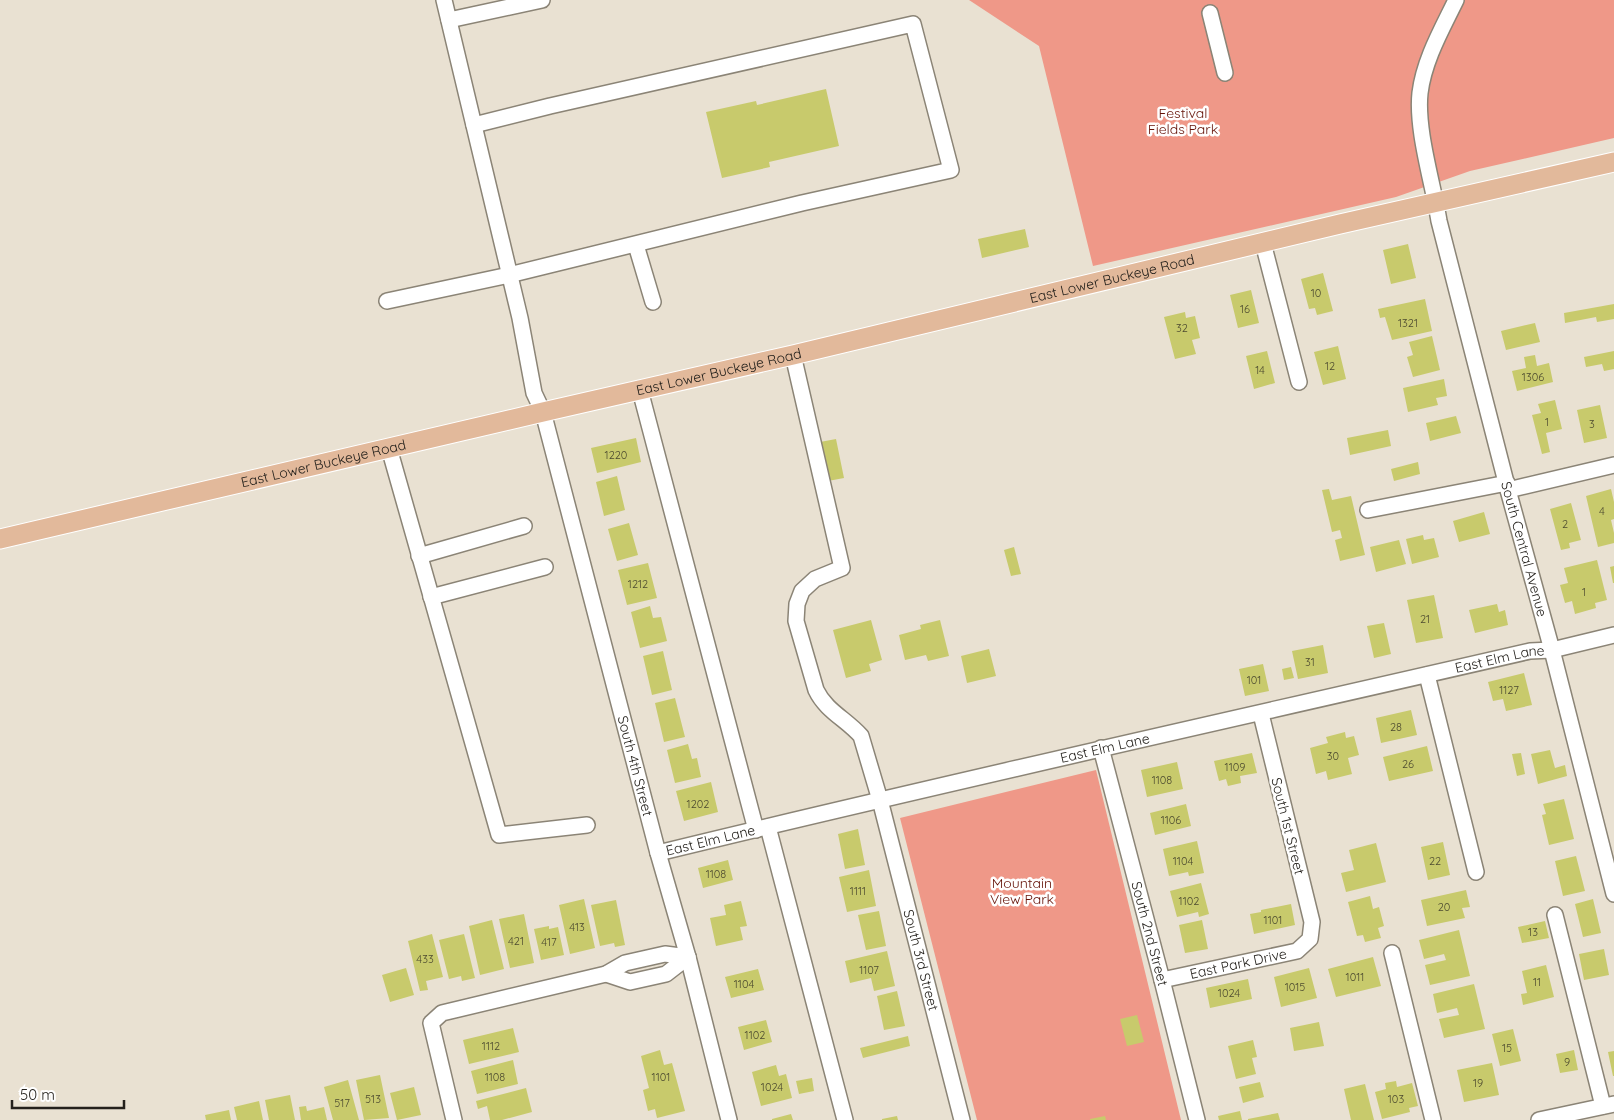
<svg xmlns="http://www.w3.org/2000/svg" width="1614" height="1120" font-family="Quicksand,sans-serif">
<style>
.green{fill:#ef9888}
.building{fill:#c8ca6c}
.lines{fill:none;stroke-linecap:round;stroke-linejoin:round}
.minor-casing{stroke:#8b8476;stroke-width:18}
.major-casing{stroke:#fff;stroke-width:21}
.minor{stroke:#fff;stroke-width:15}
.major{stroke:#e2b99b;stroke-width:19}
.labels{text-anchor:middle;stroke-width:5;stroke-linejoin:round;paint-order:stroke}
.number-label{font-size:11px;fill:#4d4b30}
.park-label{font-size:14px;fill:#651207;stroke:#fff}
.street-label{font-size:14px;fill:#24211c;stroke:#fff}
</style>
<rect width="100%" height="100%" fill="#e9e1d2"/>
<path class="green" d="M969,0H1614V138L1470,171L1396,197L1093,266L1039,46Z
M1096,770L1181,1120H977L900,818Z"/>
<path class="building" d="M826,89L839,146L769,162L770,167L722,178L706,112L756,101L757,105Z
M1025,229L1029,247L982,258L978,239Z
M1408,244L1416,278L1391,284L1383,250Z
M1323,273L1333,311L1317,315L1315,308L1309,309L1301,279Z
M1251,290L1259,323L1238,328L1230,295Z
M1425,299L1432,331L1392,340L1385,317L1380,318L1378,309Z
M1614,304V319L1597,322L1596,317L1565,323L1564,313Z
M1185,312L1186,318L1195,316L1200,338L1192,340L1196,354L1175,359L1164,317Z
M1535,323L1540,342L1506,350L1501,331Z
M1432,336L1440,370L1413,377L1407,357L1413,355L1409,342Z
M1338,346L1346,379L1323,385L1314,352Z
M1267,351L1275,383L1254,389L1246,356Z
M1614,351V369L1604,371L1602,364L1586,367L1584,357Z
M1535,355L1537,366L1549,363L1553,382L1517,391L1512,371L1526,368L1524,357Z
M1444,379L1447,396L1436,398L1438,405L1408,412L1403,388Z
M1555,400L1562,429L1546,433L1550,452L1542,454L1532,415L1541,413L1538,404Z
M1600,405L1607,438L1584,443L1577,410Z
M1456,416L1461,433L1430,441L1426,423Z
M1388,430L1391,446L1350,455L1347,438Z
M636,438L641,462L597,473L591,448Z
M836,439L844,478L828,481L820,442Z
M1418,462L1420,474L1394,481L1391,469Z
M617,476L625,510L604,516L596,482Z
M1329,489L1332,500L1351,496L1365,555L1340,561L1335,540L1342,538L1340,530L1332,532L1322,490Z
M1611,489L1614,502V519L1611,520L1614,533V543L1598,547L1586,496Z
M1571,503L1581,540L1569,543L1570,548L1561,550L1550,509Z
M1484,512L1490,534L1459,542L1453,521Z
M629,523L638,555L617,561L608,529Z
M1423,535L1424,540L1434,538L1439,557L1412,564L1406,539Z
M1399,540L1406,564L1376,572L1370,547Z
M1014,547L1021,574L1011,576L1004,550Z
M1597,560L1607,600L1595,603L1596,608L1575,614L1572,601L1565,603L1560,585L1568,583L1564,568Z
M648,563L657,598L627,605L618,570Z
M1614,566V583H1613L1610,567Z
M1434,595L1443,638L1416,643L1407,600Z
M1497,604L1499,612L1505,610L1508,625L1475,633L1469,610Z
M650,606L653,618L661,617L667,641L640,648L631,612Z
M871,620L882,660L869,664L871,671L846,678L833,630Z
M940,620L949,656L928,661L926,655L905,660L899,635L921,629L920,625Z
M1384,623L1391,654L1374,658L1367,626Z
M1323,645L1328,673L1298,679L1292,651Z
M989,649L996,676L967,683L961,656Z
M663,651L672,690L652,695L643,656Z
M1263,664L1269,691L1245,696L1239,669Z
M1291,667L1294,678L1284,680L1282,669Z
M1524,673L1532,705L1506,711L1503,699L1493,701L1488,682Z
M675,698L685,737L664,742L655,703Z
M1411,710L1417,735L1381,743L1376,718Z
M1345,732L1346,738L1354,736L1359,755L1348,758L1352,774L1328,780L1326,771L1316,774L1310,748L1328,743L1326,737Z
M688,744L692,759L697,758L701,777L675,783L667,750Z
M1427,746L1433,771L1389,781L1383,757Z
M1550,750L1555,768L1565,765L1567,776L1538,784L1531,754Z
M1252,753L1257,773L1240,776L1241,783L1228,786L1226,779L1219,781L1214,761Z
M1521,753L1525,774L1517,776L1512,754Z
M1177,762L1183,789L1147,797L1141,770Z
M711,782L718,812L684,821L676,791Z
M1564,799L1574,839L1549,845L1542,815L1546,814L1543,804Z
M1186,804L1191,826L1155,835L1150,813Z
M858,829L865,865L845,869L838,834Z
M1197,841L1204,873L1189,876L1188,872L1169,876L1163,849Z
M1443,842L1450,875L1428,880L1421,847Z
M1376,843L1386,882L1346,892L1341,873L1354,870L1349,850Z
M1576,856L1585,891L1563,896L1555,861Z
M728,860L733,880L703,888L698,868Z
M869,870L876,906L847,912L839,877Z
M1201,883L1209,914L1199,917L1198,912L1177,917L1170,891Z
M1466,890L1470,907L1462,908L1465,918L1427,926L1421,900Z
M1370,896L1373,909L1379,907L1384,926L1378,928L1381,938L1365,942L1363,935L1357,936L1348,902Z
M584,899L595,948L570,954L559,905Z
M1593,899L1601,933L1583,937L1575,904Z
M616,900L625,945L615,947L614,943L600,946L591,905Z
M741,901L747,926L740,927L743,940L716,946L710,918L726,915L724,905Z
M1291,904L1295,925L1254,934L1250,914L1261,912V910Z
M879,911L886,946L866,950L858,915Z
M524,914L534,963L510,968L499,919Z
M492,920L504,969L480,975L469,926Z
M1202,920L1208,949L1185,953L1179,925Z
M1545,921L1549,938L1522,943L1518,927Z
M549,926V929L558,927L564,955L541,960L534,929Z
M1459,930L1470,976L1430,985L1425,965L1446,960L1444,954L1424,959L1419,940Z
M432,934L443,977L426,981L428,990L420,991L408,941Z
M464,934L475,978L462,981L461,976L449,979L439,940Z
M1604,949L1609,975L1584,980L1579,954Z
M887,951L895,986L874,991L871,978L850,983L845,961Z
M1373,957L1381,986L1336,997L1328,969Z
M1546,965L1554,997L1523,1005L1521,994L1527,993L1522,971Z
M406,968L414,995L390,1002L382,975Z
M1309,968L1317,998L1281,1007L1274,977Z
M758,969L764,990L731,998L725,977Z
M1248,979L1252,999L1210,1008L1206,988Z
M1474,984L1485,1029L1444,1038L1439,1019L1459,1015L1457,1008L1437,1013L1433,994Z
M897,991L905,1026L884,1030L877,996Z
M1137,1015L1144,1042L1127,1046L1120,1019Z
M766,1020L772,1042L744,1050L738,1027Z
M1319,1022L1324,1046L1294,1051L1290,1028Z
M513,1028L519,1052L469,1064L463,1040Z
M1513,1029L1521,1061L1500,1066L1492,1034Z
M908,1036L910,1046L863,1058L860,1048Z
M1253,1040L1257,1057L1252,1058L1256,1074L1236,1079L1228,1046Z
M660,1050L664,1065L672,1063L685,1111L657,1118L655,1109L648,1111L643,1090L649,1088L641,1056Z
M1574,1050L1578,1070L1560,1073L1556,1054Z
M1614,1051V1076H1613L1608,1052Z
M513,1060L518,1084L477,1094L471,1071Z
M1492,1063L1499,1095L1464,1102L1457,1070Z
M776,1065L779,1076L786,1074L792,1098L761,1106L752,1072Z
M380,1075L389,1118L364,1120L356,1080Z
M812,1078L814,1091L799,1094L796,1081Z
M348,1080L359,1120H333L324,1087Z
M1396,1081L1397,1087L1412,1083L1418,1106L1409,1108L1410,1112L1382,1119L1375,1092L1386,1089L1385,1083Z
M1260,1082L1264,1097L1243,1103L1239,1087Z
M1365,1084L1374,1120H1351L1344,1089Z
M414,1087L421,1115L397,1120L390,1093Z
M526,1088L532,1112L502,1120H490L487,1106L478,1109L476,1101Z
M290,1095L295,1120H269L265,1100Z
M259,1101L263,1120H237L234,1107Z
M306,1106L307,1111L324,1107L327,1120H301L299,1107Z
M229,1110L231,1120H206L205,1115Z
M1240,1111L1242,1120H1219L1218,1116Z
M1278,1113L1280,1120H1248V1119Z
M791,1114L793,1120H772V1119Z
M897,1116L898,1120H882V1119Z
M1105,1116L1106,1120H1090V1119Z"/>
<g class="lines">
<defs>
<g id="minor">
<path id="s1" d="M444,0L520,318L534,393L543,412L658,853L688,957L729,1120"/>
<path id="s2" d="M1456,0C1442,29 1424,60 1420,93C1416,130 1433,183 1439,221L1508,490L1552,650L1614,894"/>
<path d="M1210,13L1225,73"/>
<path d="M449,20L542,0"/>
<path d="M1263,243L1299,382"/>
<path d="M636,245L653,302"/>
<path d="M387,301L509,275L802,203L951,170L913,24L550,106L474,125"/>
<path id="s3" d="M793,355L842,568L815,579L802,591L797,604L796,621L816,690C826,711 846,719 861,736L880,800L962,1120"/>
<path d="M640,390L756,830"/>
<path d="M389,448L499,835L587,825"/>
<path d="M1508,490L1614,465"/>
<path d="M1368,510L1507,483"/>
<path d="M419,556L524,526"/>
<path d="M431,597L545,567"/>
<path d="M1427,675L1476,872"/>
<path id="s4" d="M1101,748L1162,980L1197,1120"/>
<path d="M768,827L845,1120"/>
<path id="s5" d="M658,853C948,782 1239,718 1530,651L1552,650L1614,635"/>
<path d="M1555,915L1603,1106"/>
<path d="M1392,953L1433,1120"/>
<path d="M606,974L630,982L666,974L688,957"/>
<path id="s6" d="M1162,980L1297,951L1310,939L1312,922L1261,714"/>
<path d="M454,1120L431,1023L442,1013L606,974L625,963L665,954L688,957"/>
<path d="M1539,1120L1614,1104"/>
</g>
<g id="major">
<path id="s7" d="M0,539L543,412L793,355L1340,224L1614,162"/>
</g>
</defs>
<use href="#minor" class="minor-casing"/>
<use href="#major" class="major-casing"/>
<use href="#minor" class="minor"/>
<use href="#major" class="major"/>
</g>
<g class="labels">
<g class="number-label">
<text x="1316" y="297">10</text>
<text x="1245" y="313">16</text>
<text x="1408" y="327">1321</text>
<text x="1182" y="332">32</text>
<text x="1330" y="370">12</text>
<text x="1260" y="374">14</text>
<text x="1533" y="381">1306</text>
<text x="1547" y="426">1</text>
<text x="1592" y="428">3</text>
<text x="616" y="459">1220</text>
<text x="1602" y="515">4</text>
<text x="1565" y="528">2</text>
<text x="638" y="588">1212</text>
<text x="1584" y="596">1</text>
<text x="1425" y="623">21</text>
<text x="1310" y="666">31</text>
<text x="1254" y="684">101</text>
<text x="1509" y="694">1127</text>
<text x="1396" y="731">28</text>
<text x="1333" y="760">30</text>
<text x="1408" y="768">26</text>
<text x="1235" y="771">1109</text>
<text x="1162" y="784">1108</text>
<text x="698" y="808">1202</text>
<text x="1171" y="824">1106</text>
<text x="1183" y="865">1104</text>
<text x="1435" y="865">22</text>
<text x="716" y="878">1108</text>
<text x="858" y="895">1111</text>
<text x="1189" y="905">1102</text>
<text x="1444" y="911">20</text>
<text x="1273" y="924">1101</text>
<text x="577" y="931">413</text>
<text x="1533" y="936">13</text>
<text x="516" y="945">421</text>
<text x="549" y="946">417</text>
<text x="425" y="963">433</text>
<text x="869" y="974">1107</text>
<text x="1355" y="981">1011</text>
<text x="1537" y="986">11</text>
<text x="744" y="988">1104</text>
<text x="1295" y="991">1015</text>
<text x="1229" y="997">1024</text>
<text x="755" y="1039">1102</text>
<text x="491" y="1050">1112</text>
<text x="1507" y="1052">15</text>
<text x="1567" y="1066">9</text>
<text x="495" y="1081">1108</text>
<text x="661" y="1081">1101</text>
<text x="1478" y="1087">19</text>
<text x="772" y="1091">1024</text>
<text x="373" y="1103">513</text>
<text x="1396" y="1103">103</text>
<text x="342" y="1107">517</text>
</g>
<g class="park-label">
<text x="1183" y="118">Festival<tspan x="1183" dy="16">Fields Park</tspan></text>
<text x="1022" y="888">Mountain<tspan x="1022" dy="16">View Park</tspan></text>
</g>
<g class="street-label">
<text dy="5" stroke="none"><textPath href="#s7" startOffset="1142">East Lower Buckeye Road</textPath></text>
<text dy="5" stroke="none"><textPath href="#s7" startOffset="738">East Lower Buckeye Road</textPath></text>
<text dy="5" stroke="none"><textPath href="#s7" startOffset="332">East Lower Buckeye Road</textPath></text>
<text dy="5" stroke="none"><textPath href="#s2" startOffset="569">South Central Avenue</textPath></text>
<text dy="5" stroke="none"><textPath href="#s5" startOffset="864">East Elm Lane</textPath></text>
<text dy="5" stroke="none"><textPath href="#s5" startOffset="459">East Elm Lane</textPath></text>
<text dy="5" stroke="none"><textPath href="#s1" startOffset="790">South 4th Street</textPath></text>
<text transform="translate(1288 826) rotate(76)" y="5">South 1st Street</text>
<text dy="5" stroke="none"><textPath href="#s5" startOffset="54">East Elm Lane</textPath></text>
<text dy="5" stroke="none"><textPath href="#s4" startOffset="192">South 2nd Street</textPath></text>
<text dy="5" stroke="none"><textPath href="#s3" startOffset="665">South 3rd Street</textPath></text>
<text dy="5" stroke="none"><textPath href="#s6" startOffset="78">East Park Drive</textPath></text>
</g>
</g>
<path d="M12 1100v8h112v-8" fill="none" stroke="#24211c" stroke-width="2.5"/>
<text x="20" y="1100" font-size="15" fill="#24211c" stroke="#ffffff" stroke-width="4" paint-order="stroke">50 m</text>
</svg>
